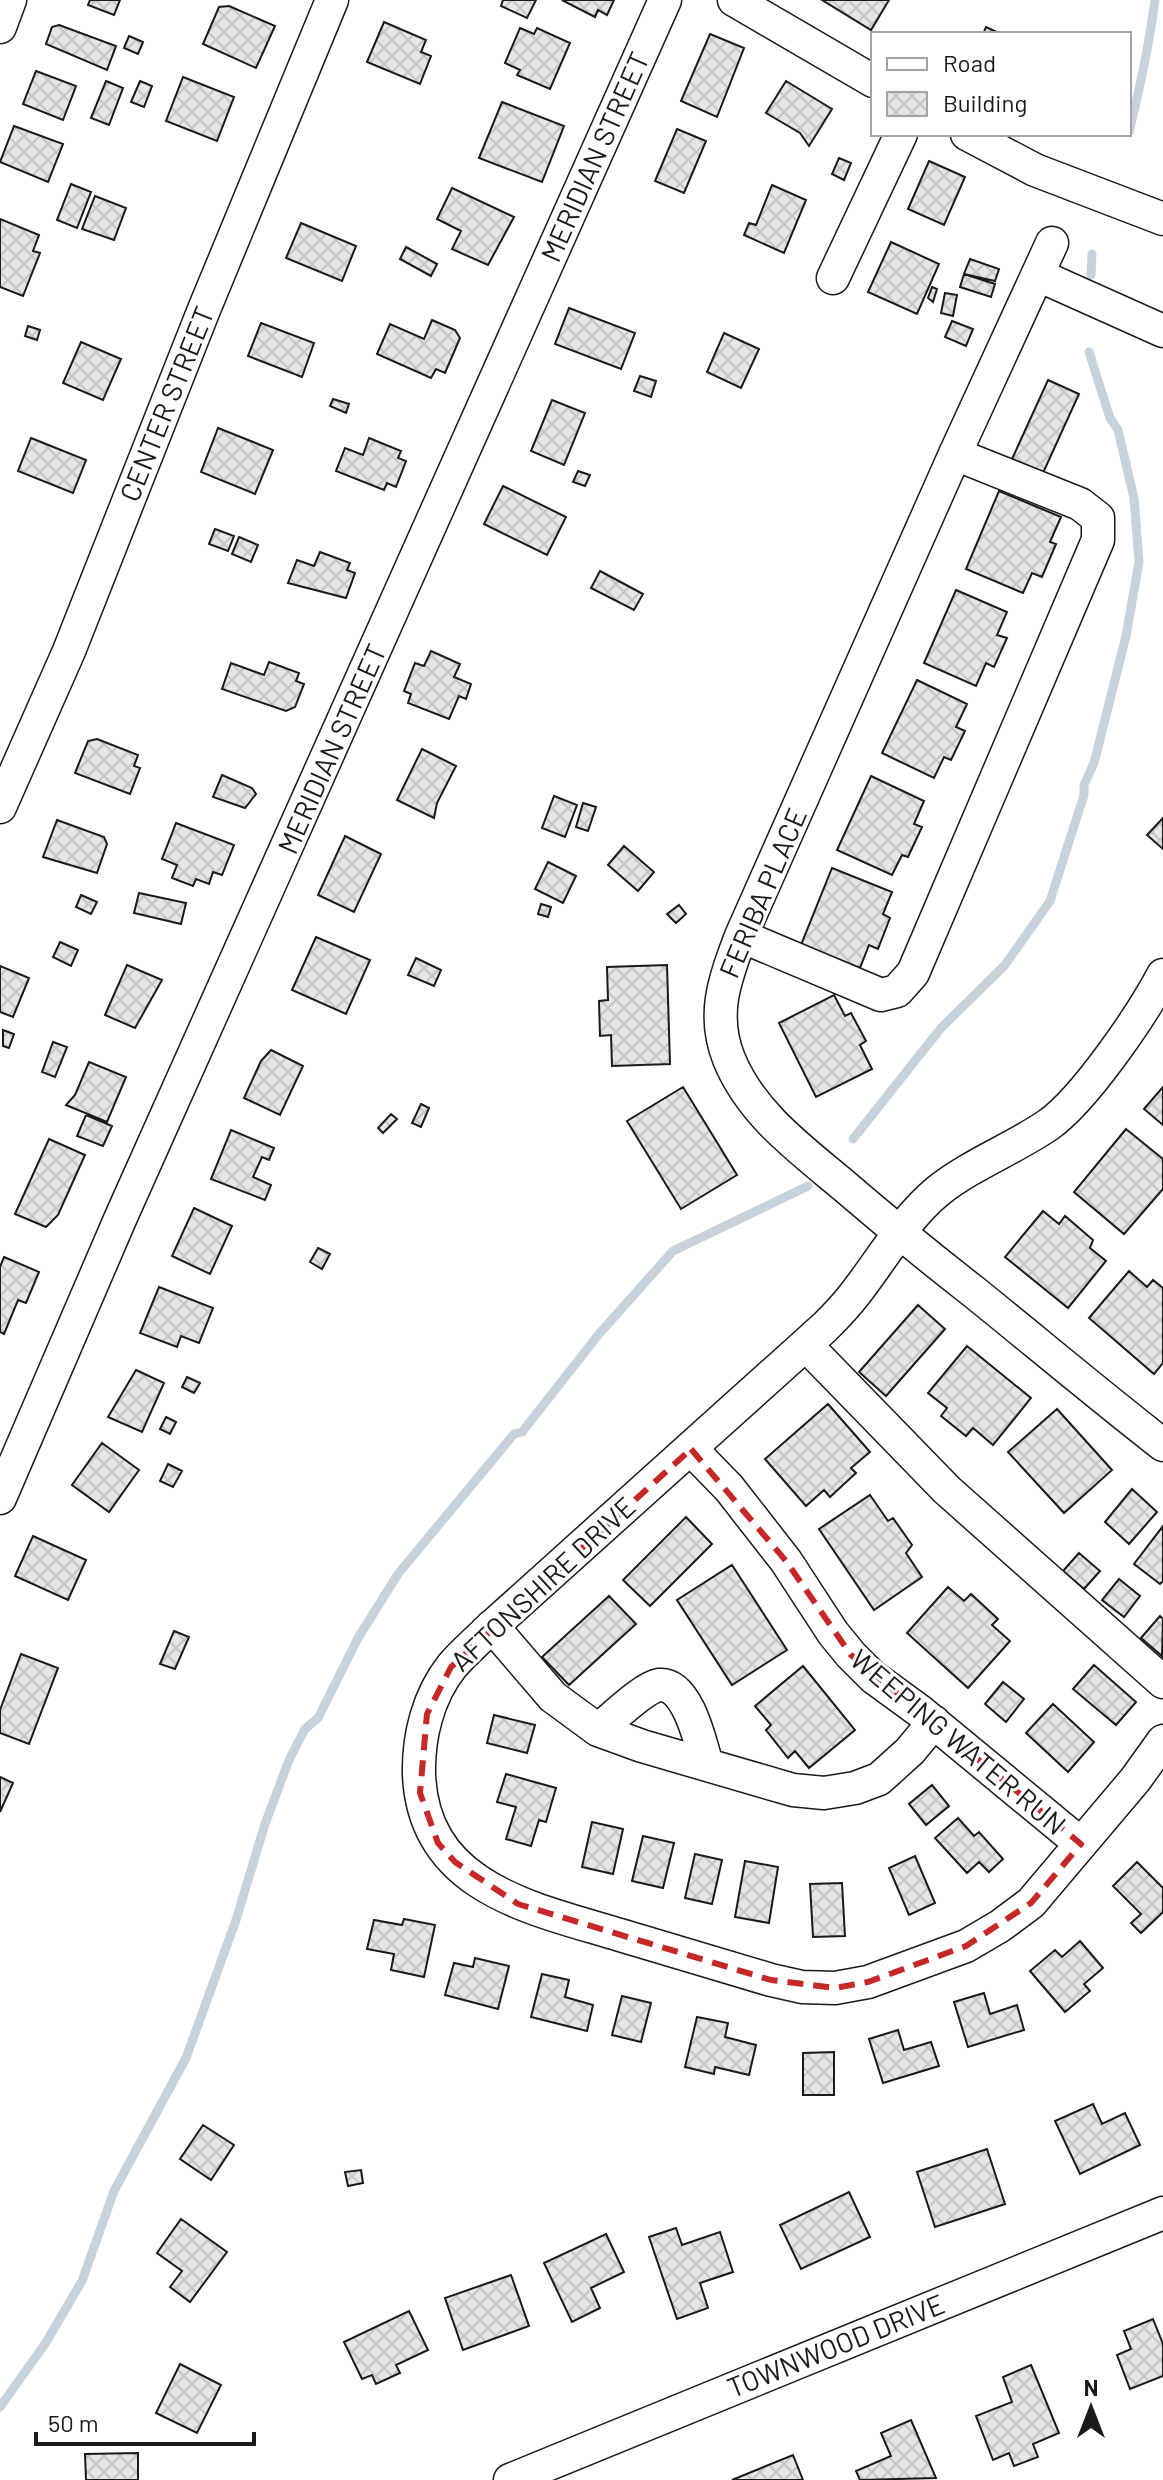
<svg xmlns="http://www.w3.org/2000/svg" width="1163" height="2480" font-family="Barlow,sans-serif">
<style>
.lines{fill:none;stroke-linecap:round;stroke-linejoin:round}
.stream{stroke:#c6d2dc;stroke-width:9}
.building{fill:url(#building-cross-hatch);stroke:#1a1a1a;stroke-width:2}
.minor-casing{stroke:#1a1a1a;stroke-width:35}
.minor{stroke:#fff;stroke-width:32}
.marked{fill:none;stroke:#c62828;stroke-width:6;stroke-dasharray:16 10;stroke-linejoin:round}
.labels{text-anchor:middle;stroke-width:6;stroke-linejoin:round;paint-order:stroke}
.street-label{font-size:28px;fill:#1a1a1a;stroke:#fff}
</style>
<defs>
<pattern id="building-cross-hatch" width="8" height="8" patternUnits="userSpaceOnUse" patternTransform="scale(2)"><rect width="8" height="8" fill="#e6e6e6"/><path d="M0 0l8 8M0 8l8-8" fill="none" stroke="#c5c5c5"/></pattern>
</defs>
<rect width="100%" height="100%" fill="#fff"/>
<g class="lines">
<path class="stream" d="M1129,132C1140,88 1149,45 1155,0
M1091,275L1092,254
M853,1139L941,1028L1005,965L1050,901L1084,795V785L1094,763L1126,636L1139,562L1134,498L1118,430L1110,418L1089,352
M0,2407L45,2344L82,2281L114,2191L186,2058L236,1920L265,1824L289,1760L305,1729L318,1718L358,1638L398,1574L514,1434L522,1432L599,1334L673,1251L808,1186"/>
</g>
<path class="building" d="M90,0H120L114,15L88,5Z
M503,0H536L527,18L501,6Z
M562,0H614L607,15L598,10L595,17Z
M822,0H889L871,30Z
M229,6L275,26L256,68L203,44L219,7Z
M384,22L426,40L421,52L431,56L420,84L367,62Z
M59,25L116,46L107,70L46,44L52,27Z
M986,27L1001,34H983Z
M520,28L534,34L537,28L570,43L550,89L517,75L520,70L505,63Z
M710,34L744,48L717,117L681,101Z
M129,36L143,42L138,54L124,48Z
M36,71L76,86L63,120L23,104Z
M183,77L234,97L217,141L166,121Z
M106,81L123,88L109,125L91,118Z
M140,81L152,86L144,107L131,102Z
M786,81L832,109L809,146L800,133L766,113Z
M502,102L564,126L542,182L479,158Z
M14,126L63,144L48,182L0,162Z
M677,129L706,141L684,193L655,181Z
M839,158L851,163L844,180L832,174Z
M929,161L965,177L944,225L908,209Z
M71,184L91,192L77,228L57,220Z
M772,185L806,200L784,253L744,235L749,223L756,225Z
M452,188L514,217L488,265L452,249L461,231L437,219Z
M95,196L126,208L114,240L82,229Z
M0,219L39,235L33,251L40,253L23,296L0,287Z
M301,223L356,246L342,281L286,258Z
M891,242L939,264L917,314L868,292Z
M406,247L437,264L431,276L400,259Z
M970,259L999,269L995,281L964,274Z
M964,274L995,284L991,297L960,287Z
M932,287L937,289L933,302L928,298Z
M945,293L957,295L953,316L941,313Z
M569,308L635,333L621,369L555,344Z
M432,320L455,330L460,338L445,373L436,369L431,378L377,354L390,324L424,339Z
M952,321L973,329L966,346L945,337Z
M261,323L314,343L302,377L248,356Z
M28,326L40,330L37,340L25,336Z
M724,333L759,349L741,388L707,372Z
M81,342L121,359L103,400L63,383Z
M640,376L656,381L651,397L634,391Z
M1048,380L1079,394L1043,473L1012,459Z
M333,399L349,404L346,413L330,406Z
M552,400L585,413L564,465L531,451Z
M218,428L273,450L255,494L201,472Z
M31,438L86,460L73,493L18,471Z
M369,438L401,451L398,458L406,461L396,487L387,483L384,490L336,471L345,448L363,455Z
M578,471L590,475L585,486L573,482Z
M503,486L566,517L547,555L484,524Z
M999,491L1061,517L1050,542L1056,544L1042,577L1032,573L1023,593L966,569Z
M215,529L234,536L228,551L209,544Z
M239,537L258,545L251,562L232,554Z
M320,552L350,563L347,570L355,573L346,598L288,583L297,560L314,566Z
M600,571L643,594L634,610L591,588Z
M956,590L1007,612L997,635L1007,638L994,667L986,663L976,686L924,663Z
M431,651L460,664L454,677L471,684L466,699L459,696L449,719L408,703L411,694L404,691L415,663L424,666Z
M269,662L299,673L296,681L304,684L295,707L286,711L222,689L231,663L264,675Z
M917,680L967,704L956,727L965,731L951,760L944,757L934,778L882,753Z
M97,739L138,755L134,766L140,768L130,794L75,773L88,741Z
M422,749L456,766L437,803L434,818L397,800Z
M222,775L252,788L256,794L245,808L213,797Z
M871,776L924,801L914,824L922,827L908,857L902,855L892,875L837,850Z
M554,796L577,805L565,837L542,828Z
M583,803L596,807L588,831L576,827Z
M1163,818V849L1147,835Z
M57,820L104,837L107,844L97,873L43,857Z
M176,823L234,845L222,875L213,872L209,884L196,879L193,886L172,878L177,865L162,859Z
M345,836L381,854L354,912L318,895Z
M624,846L654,872L638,891L608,865Z
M548,862L576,876L563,903L535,889Z
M832,868L892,892L883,914L890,918L878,949L869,945L860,968L801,945Z
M139,893L186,903L181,924L134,913Z
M81,895L97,902L91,914L76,907Z
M541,904L551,907L548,917L538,914Z
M679,905L686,914L676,923L667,914Z
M316,937L370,960L346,1014L292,990Z
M60,942L78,950L71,966L53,957Z
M416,958L441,970L434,986L408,975Z
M127,965L162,980L135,1028L105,1015Z
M667,965L670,1064L612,1066L611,1035L600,1036L599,1001L608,1000L607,967Z
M0,966L29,978L13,1017L0,1012Z
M834,995L845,1016L851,1013L866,1041L860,1045L872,1069L816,1097L779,1023Z
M3,1030L14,1034L9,1048L3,1046Z
M53,1042L67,1047L55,1077L42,1072Z
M271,1050L303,1066L280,1115L244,1098L261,1061Z
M89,1062L126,1077L107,1122L66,1105L75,1095Z
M683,1087L737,1175L681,1209L627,1121Z
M1163,1087V1125L1144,1109Z
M421,1104L429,1108L421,1127L412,1123Z
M391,1114L397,1119L383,1133L378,1128Z
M86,1115L112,1126L103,1146L77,1136Z
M1126,1129L1163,1159V1189L1124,1234L1074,1192Z
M231,1130L274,1148L269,1160L262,1157L253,1177L271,1185L265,1200L211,1179Z
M49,1139L85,1155L58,1215L46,1227L15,1214Z
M194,1208L232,1226L210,1274L172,1256Z
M1043,1211L1059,1224L1065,1216L1093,1240L1090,1248L1106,1261L1068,1308L1005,1257Z
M318,1248L330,1254L322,1269L310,1262Z
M4,1257L39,1272L26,1303L18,1300L4,1334L0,1332V1267Z
M1129,1271L1147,1287L1153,1280L1163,1288V1363L1154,1374L1089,1318Z
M159,1287L213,1308L199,1343L181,1336L177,1347L140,1333Z
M918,1305L945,1329L886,1396L859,1372Z
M967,1346L1031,1398L993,1445L973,1428L966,1436L941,1416L947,1408L928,1393Z
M136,1370L164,1383L142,1432L108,1417Z
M187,1377L200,1383L194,1393L182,1387Z
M828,1404L870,1452L851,1468L856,1473L830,1497L824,1490L806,1506L765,1459Z
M1057,1409L1112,1470L1064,1513L1008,1452Z
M166,1417L176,1422L170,1434L160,1429Z
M102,1443L139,1470L109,1512L72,1485Z
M168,1464L182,1471L173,1487L160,1481Z
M1132,1489L1157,1512L1129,1544L1105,1522Z
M870,1495L888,1521L893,1518L912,1545L906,1553L922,1577L874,1610L819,1529Z
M686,1517L712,1544L650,1606L623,1580Z
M1163,1526V1581L1160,1584L1134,1564Z
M33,1536L86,1560L68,1600L15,1576Z
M1079,1553L1100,1571L1084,1589L1063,1571Z
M732,1565L787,1650L732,1685L677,1600Z
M1119,1579L1140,1596L1124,1617L1102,1600Z
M948,1587L964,1601L971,1594L998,1619L992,1625L1010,1641L968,1688L907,1633Z
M609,1596L636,1624L569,1685L542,1657Z
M1160,1616L1163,1619L1162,1656L1141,1638Z
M174,1631L189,1637L175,1669L160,1664Z
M21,1654L58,1668L29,1744L0,1733V1710Z
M1094,1665L1136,1702L1116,1725L1073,1689Z
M803,1666L855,1730L809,1768L795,1751L788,1758L766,1730L771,1725L755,1706Z
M1003,1682L1024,1699L1006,1722L985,1704Z
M1053,1704L1094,1742L1068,1772L1026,1733Z
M494,1715L535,1725L527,1753L487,1743Z
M506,1774L556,1788L546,1822L539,1820L531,1846L506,1839L516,1807L497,1802Z
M0,1777L13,1783L0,1812Z
M932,1785L949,1806L926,1825L909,1804Z
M958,1818L974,1836L979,1832L1003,1859L989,1872L979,1862L967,1873L935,1838Z
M592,1822L623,1829L613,1874L582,1867Z
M643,1836L674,1843L663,1888L632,1881Z
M695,1854L722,1860L712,1904L685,1898Z
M915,1856L935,1903L909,1915L889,1868Z
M745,1861L778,1867L769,1923L735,1917Z
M1137,1862L1163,1888V1912L1141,1933L1131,1923L1141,1914L1113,1886Z
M842,1883L845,1936L813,1937L810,1884Z
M404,1919L435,1925L424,1977L391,1970L394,1954L367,1949L374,1920L402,1925Z
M1080,1941L1103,1968L1084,1984L1090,1991L1065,2012L1030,1971L1055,1950L1062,1957Z
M475,1958L509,1966L498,2009L445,1995L454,1963L473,1967Z
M542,1974L569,1980L565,1997L593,2005L587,2031L531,2017Z
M984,1993L990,2014L1017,2005L1024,2030L968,2047L954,2002Z
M622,1996L651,2003L641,2042L612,2035Z
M697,2017L728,2023L725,2037L756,2045L749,2075L715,2067L714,2074L685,2067Z
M898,2030L904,2050L931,2042L939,2066L883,2083L869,2039Z
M834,2052V2095H803V2053Z
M1093,2104L1102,2124L1125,2113L1140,2145L1080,2174L1055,2121Z
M203,2125L234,2145L211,2180L180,2159Z
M987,2149L1005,2204L935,2227L917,2172Z
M361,2170L363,2183L348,2186L345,2172Z
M849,2192L870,2237L801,2269L780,2225Z
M181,2219L227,2252L190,2302L170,2287L182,2271L157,2253Z
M676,2228L682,2245L720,2232L733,2272L700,2283L708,2308L677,2319L649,2237Z
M606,2234L624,2272L591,2288L600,2308L572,2322L544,2263Z
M511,2275L529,2326L463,2350L445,2298Z
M409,2311L428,2350L396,2365L400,2373L376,2384L372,2375L362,2379L344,2342Z
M1153,2319L1163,2344V2376L1130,2389L1117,2355L1131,2349L1124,2331Z
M180,2364L221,2385L197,2433L156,2413Z
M1031,2365L1059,2433L1033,2444L1038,2457L1014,2466L1009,2453L993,2460L976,2416L1012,2402L1003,2377Z
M911,2420L936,2478L860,2480L856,2471L891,2456L881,2433Z
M138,2453V2480H86L85,2454Z
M793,2455L803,2480H732Z"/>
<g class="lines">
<defs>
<path id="minor" d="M734,0L873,81
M0,27L10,0
M967,134L1035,170L1163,219
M1052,243L955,454L741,936C725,979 711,1014 729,1059C751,1113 799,1148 842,1184C885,1221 929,1257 974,1292C1037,1343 1099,1395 1163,1445
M1038,275L1163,331
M833,278L901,134
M0,807L69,651L203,312L332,0
M741,936L881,995L897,991L913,973L1098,540V518L1080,504L955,454
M1163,975C1142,1015 1084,1100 1048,1125C1013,1149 972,1164 938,1191C904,1219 881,1261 854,1295C845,1307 835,1317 825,1327L486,1632C475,1643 462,1654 452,1666C428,1696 418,1737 419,1775C424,1888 531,1908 620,1935C670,1950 721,1965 771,1980L802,1987L835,1988L868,1982L966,1946L1000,1926L1031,1903L1135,1780L1163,1741
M806,1345L947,1490L1163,1682
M691,1449L729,1488L786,1561L833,1633L851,1655L873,1677L921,1712L1081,1844
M0,1498L121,1217L665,0
M492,1626L553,1697L598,1730L642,1746L793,1790L824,1793L855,1788L879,1779L910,1751L934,1722
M598,1730C612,1719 643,1688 659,1685C688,1682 701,1745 707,1765
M510,2480L1163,2213"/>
</defs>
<use href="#minor" class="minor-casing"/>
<use href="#minor" class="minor"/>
</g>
<path class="marked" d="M691,1449L786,1561L851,1655L1081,1844L1031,1903L966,1946L868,1982L835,1988L771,1980L518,1904L455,1862L438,1843L420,1793L427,1714L451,1667Z"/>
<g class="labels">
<g class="street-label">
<text transform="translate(595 157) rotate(-66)" y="10">MERIDIAN STREET</text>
<text transform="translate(167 404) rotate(-68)" y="10">CENTER STREET</text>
<text transform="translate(332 749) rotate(-66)" y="10">MERIDIAN STREET</text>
<text transform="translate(763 893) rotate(-67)" y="10">FERIBA PLACE</text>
<text transform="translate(543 1584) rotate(-43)" y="10">AFTONSHIRE DRIVE</text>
<text transform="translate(958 1742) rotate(40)" y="10">WEEPING WATER RUN</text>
<text transform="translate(836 2346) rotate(-22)" y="10">TOWNWOOD DRIVE</text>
</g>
</g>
<rect x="871" y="32" width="260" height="104" fill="#ffffff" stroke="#a3a3a3" stroke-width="2"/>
<rect x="887" y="58" width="40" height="12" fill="#ffffff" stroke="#a3a3a3" stroke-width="2"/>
<text x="943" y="72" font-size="24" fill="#1a1a1a">Road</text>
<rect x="887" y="92" width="40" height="24" fill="url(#building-cross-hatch)" stroke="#a3a3a3" stroke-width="2"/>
<text x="943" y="112" font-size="24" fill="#1a1a1a">Building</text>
<g transform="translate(1091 2408)" stroke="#ffffff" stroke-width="6" paint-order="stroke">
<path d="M0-6L14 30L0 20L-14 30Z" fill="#1a1a1a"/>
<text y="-12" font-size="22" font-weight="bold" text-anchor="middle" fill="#1a1a1a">N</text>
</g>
<path d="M36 2432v12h218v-12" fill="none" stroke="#1a1a1a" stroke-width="4"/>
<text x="48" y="2432" font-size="24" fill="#1a1a1a" stroke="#ffffff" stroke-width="6" paint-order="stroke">50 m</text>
</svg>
